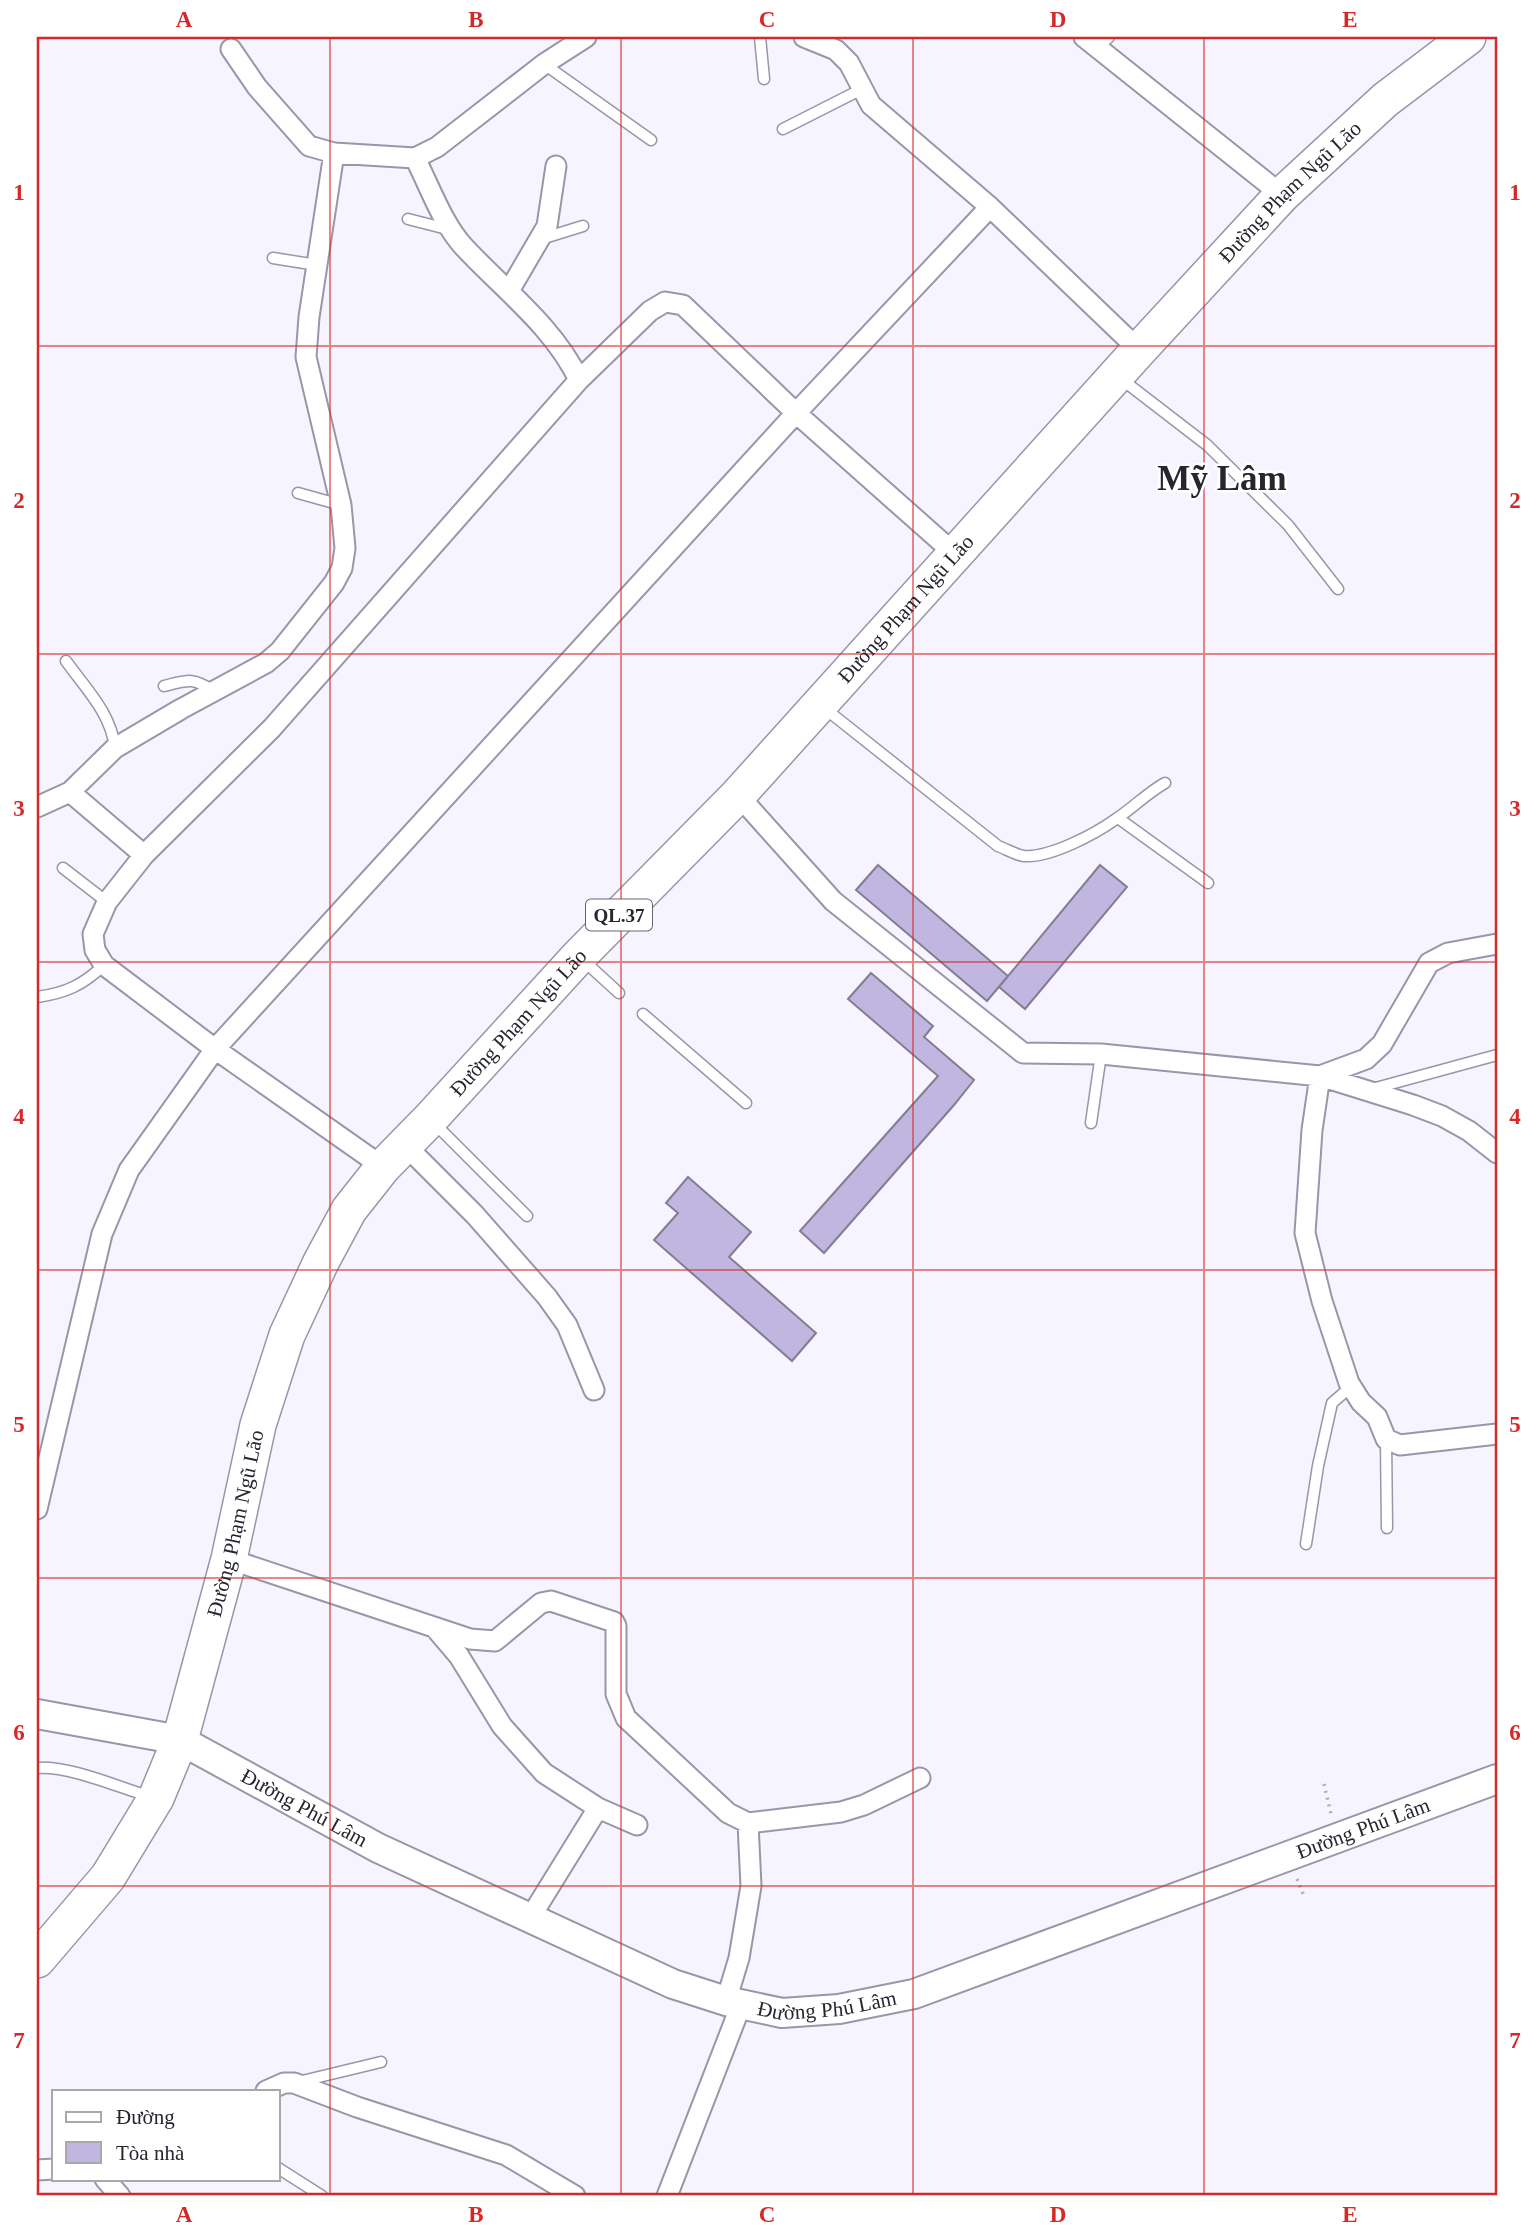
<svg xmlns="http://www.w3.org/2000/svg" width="1534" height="2233" font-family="Georgia,serif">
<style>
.building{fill:#c0b6df;stroke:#827d92;stroke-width:2}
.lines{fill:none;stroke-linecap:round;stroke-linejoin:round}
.lane-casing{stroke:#9a95aa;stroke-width:13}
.street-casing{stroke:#9a95aa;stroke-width:23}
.secondary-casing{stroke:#9a95aa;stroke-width:32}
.highway-casing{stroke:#9a95aa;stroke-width:38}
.path{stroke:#afadb6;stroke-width:3.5;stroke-dasharray:2 5;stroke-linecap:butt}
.lane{stroke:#fff;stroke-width:10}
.street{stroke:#fff;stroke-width:19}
.secondary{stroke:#fff;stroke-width:28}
.highway{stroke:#fff;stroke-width:35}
.grid{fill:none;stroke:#d62828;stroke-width:2;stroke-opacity:0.55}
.labels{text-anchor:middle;stroke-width:5;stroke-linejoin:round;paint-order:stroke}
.shield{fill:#fff;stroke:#68666d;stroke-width:2}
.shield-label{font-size:19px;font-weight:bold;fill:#27252e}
.street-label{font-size:21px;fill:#27252e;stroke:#fff}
.town-label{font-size:35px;font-weight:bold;fill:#27252e;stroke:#fff}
.neatline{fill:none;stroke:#d62828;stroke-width:2.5}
.grid-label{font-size:23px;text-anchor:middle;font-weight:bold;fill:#d62828}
</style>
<rect width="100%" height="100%" fill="#f6f4fe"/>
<path class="building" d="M878,865L1008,976L987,1001L856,890Z
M1100,865L1127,887L1025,1009L999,987Z
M871,973L933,1026L924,1037L974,1080L954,1105L824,1253L800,1231L938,1076L848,999Z
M688,1177L751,1232L729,1257L816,1333L792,1361L654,1240L678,1213L666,1203Z"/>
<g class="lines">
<defs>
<path id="lane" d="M760,37L764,79
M1097,48L1109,37
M544,64L651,140
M783,129L862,89
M408,219L451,230
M541,239L583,226
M273,258L317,265
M1120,378L1207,445L1288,525L1338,589
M298,493L341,505
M66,661C86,689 111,713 115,748
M164,686C188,680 192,677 214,691
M823,707L998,846C1006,849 1016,855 1024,856C1050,858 1095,834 1116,819C1133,808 1147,793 1165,783
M1118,818L1208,883
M63,868L107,902
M584,961L619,993
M37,997C66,993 83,985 104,965
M643,1014L746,1103
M1372,1089L1497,1055
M433,1122L527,1216
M1091,1123L1101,1054
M1386,1439L1387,1528
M1306,1544L1318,1466L1332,1403L1346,1391H1354
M37,1768C71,1766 115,1786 148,1796
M298,2082L381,2062
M278,2168L322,2196"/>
<path id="street" d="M804,37L836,50L849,63L871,105L990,207L1139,350
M1084,37L1282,195
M231,49L257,87L309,146L334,153L415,158L437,147L544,64L586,37
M415,158C430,187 442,223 464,247C503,289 554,327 579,380
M509,291L547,226L556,166
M70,792L144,855
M738,795L833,901L1023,1053L1101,1054L1320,1076L1413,1105L1442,1116L1469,1131L1497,1153
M37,807L70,792L115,748L181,709L266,663L280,651L334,583L342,568L345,548L341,505L306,357L309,317L334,153
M1497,944L1448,953L1429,963L1382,1044L1366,1059L1320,1076L1312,1130L1305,1233L1322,1301L1349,1383L1361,1402L1377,1417L1386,1439L1400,1445L1497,1434
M405,1145L475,1215L547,1297L567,1325L594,1390
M383,1167L215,1049L104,965L95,950L93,934L107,902L144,855L272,728L579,380L650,311L665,302L683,305L796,413L955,554
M37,1509L102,1234L129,1170L215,1049L796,413L990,207
M229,1559L470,1639L495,1641L541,1603L551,1601L614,1622L616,1626V1694L626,1718L728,1813L748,1823L841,1812L864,1805L920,1778
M436,1629L459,1656L502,1726L544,1773L598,1808L637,1825
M530,1918L598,1808
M726,2001L739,1958L751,1886L748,1823
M266,2091L284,2083H294L357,2107L506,2155L575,2196
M37,2170L54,2169
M105,2179L120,2196
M667,2196L741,2005"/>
<g id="secondary">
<path id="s1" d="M37,1714L180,1740L378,1848L673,1984L726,2001L782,2013L839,2009L914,1994L1497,1779"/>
</g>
<g id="highway">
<path id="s2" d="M37,1960L108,1877L156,1798L180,1740L229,1559L258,1425L287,1335L321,1262L349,1210L383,1167L430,1119L579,956L738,795L1139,350L1282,195L1385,100L1468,37"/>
</g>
</defs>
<use href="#lane" class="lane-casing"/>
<use href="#street" class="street-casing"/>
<use href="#secondary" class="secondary-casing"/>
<use href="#highway" class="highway-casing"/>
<path class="path" d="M1324,1784L1331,1814
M1297,1879L1304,1896"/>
<use href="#lane" class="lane"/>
<use href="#street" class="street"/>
<use href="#secondary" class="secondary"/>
<use href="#highway" class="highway"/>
</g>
<path class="grid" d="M330,37V2196M621,37V2196M913,37V2196M1204,37V2196M37,346H1497M37,654H1497M37,962H1497M37,1270H1497M37,1578H1497M37,1886H1497"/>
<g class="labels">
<rect class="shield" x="586" y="899.5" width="66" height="31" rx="5"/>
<g class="shield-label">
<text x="619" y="922">QL.37</text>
</g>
<g class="street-label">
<text dy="7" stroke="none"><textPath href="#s2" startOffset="2210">Đường Phạm Ngũ Lão</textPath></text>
<text dy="7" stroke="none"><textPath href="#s2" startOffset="1643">Đường Phạm Ngũ Lão</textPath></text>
<text dy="7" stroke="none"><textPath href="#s2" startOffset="1076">Đường Phạm Ngũ Lão</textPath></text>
<text dy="7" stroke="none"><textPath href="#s2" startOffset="488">Đường Phạm Ngũ Lão</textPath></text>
<text dy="7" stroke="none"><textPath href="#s1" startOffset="287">Đường Phú Lâm</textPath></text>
<text dy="7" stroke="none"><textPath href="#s1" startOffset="1421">Đường Phú Lâm</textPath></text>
<text dy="7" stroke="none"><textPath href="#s1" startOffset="854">Đường Phú Lâm</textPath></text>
</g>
<g class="town-label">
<text x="1222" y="490">Mỹ Lâm</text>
</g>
</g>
<rect width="1534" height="2233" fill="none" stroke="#ffffff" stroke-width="77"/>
<rect x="52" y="2090" width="228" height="91" fill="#ffffff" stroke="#a9a8ab" stroke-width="2"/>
<rect x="66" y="2112" width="35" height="10" fill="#ffffff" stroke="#a9a8ab" stroke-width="2"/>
<text x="116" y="2124" font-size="21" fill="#27252e">Đường</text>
<rect x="66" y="2142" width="35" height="21" fill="#c0b6df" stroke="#a9a8ab" stroke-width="2"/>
<text x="116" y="2160" font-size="21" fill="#27252e">Tòa nhà</text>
<rect x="38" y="38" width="1458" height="2156" class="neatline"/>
<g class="grid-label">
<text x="184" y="27">A</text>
<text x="476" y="27">B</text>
<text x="767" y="27">C</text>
<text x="1058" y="27">D</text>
<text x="1350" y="27">E</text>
<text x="19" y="200">1</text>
<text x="1515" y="200">1</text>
<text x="19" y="508">2</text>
<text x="1515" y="508">2</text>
<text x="19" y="816">3</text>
<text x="1515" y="816">3</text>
<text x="19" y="1124">4</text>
<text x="1515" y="1124">4</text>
<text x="19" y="1432">5</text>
<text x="1515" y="1432">5</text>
<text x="19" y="1740">6</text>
<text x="1515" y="1740">6</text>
<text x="19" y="2048">7</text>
<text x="1515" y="2048">7</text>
<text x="184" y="2222">A</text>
<text x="476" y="2222">B</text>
<text x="767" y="2222">C</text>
<text x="1058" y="2222">D</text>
<text x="1350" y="2222">E</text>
</g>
</svg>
